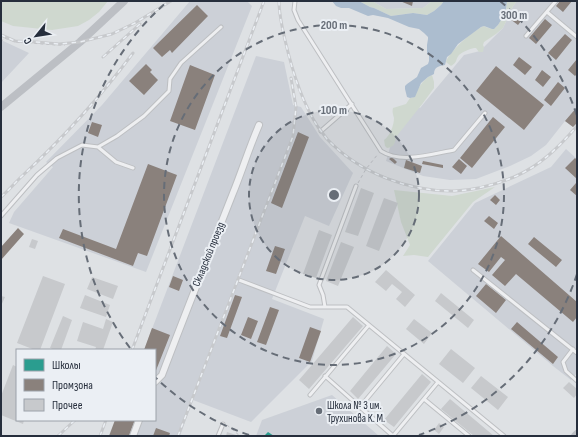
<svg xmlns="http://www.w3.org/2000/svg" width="578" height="437" font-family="'Sofia Sans Condensed',sans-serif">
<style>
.built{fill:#ccd0d7}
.green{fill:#cfd8cf}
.water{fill:#acbdcf}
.schools{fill:#2a9d8f}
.industry{fill:#8a817c}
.building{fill:#c7c9cc}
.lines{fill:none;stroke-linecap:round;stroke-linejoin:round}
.lane-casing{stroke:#bdbfc2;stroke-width:5}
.street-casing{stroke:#bdbfc2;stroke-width:8}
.path{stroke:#bebfc4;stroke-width:1;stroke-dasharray:3 3;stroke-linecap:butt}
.lane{stroke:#eeeff1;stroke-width:3}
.street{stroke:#eeeff1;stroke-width:6}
.secondary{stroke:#bcbfc4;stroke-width:8}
.rail-casing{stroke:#c7c9cc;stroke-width:3}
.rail{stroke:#ebeff4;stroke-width:1.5;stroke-dasharray:4.5;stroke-linecap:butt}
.ring{fill:none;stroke:#666d77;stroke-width:2;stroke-dasharray:7 5}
.poi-dot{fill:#666d77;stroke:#ebeff4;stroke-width:1.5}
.labels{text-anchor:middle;stroke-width:4;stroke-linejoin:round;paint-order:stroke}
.street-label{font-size:11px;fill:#262e3c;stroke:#ebeff4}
.poi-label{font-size:11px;fill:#262e3c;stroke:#ebeff4;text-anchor:start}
.centre{fill:#666d77;stroke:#ebeff4;stroke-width:2}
.ring-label{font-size:12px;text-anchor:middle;font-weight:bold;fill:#666d77;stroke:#ebeff4;stroke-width:4;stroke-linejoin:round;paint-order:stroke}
</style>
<rect width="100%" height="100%" fill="#dee1e4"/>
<path class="built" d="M190,1H247L252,6L146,272L9,223L14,212L53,167L46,162L102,105Z
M372,1H432L423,8L386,9Z
M517,1H577V122L573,127L565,121L546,145L531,156L510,166L476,179L450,180L423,176L386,161L394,134L416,106L420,108L464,55L480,51L503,28L513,6Z
M1,40L29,53L1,83Z
M256,56L284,62L293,105L301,107L320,137L353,173L329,226L305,216L272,299L324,319L312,361L251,422L193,400L180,436H111L117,420H155V350H144Z
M566,149L577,159V373L571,380L553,366L428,261L475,203L551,167Z
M332,395L379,436H256L262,420Z"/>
<path class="green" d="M1,1H108L99,12L89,20L78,26L52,30L13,26L1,21Z
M359,1H372L386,9L423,8L432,1H444L441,5L434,11L427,15L413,13L391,16L374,8L370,7Z
M507,1H517L513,6L503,28L496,34L484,42L483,45L484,47L483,52H479L476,48H474C470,49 462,52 459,55C455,60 458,62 451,66L446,62C448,53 474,29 484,26C494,31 497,29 501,19C503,16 505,14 506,11C507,8 506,4 507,1Z
M432,75L434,82V88L423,103L396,137C395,142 395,147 387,148L385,146L384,140C390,136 394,125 394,118C393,114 392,112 393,108L406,104L410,98H412C418,90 422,79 432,75Z
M495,187L473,202L428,257L414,255L403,256L410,245L401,222L394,190L452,196Z"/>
<path class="water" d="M332,1L344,2L359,1L370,7L374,8L391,16L413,13L427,15L434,11L441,5L444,1H507L506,9V12L498,25L494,29H492L484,26L481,27L458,44L451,54L447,57L445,65C439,66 434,67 434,74L428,77L421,83L415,97L410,98L407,97L405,89V86L407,84L417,77L421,68L428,64L429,61V55L427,54V45L428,39V37L424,33L419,29L409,27L388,18L373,15L368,16L349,8H341L336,6Z"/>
<path class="schools" d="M268,432L274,436H264Z"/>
<path class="industry" d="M400,1H413L412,6Z
M560,1H572L563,12L556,6Z
M197,5L208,16L172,53L170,50L162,57L153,48Z
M517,10L525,16L518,25L510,19Z
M545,19L552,25L536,44L529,38Z
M565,34L572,40L556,60L548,53Z
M519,57L532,67L525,75L513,65Z
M577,59V74L575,76L568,70Z
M146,64L152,70L150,72L158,80L144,95L129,81Z
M190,65L215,75L195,130L170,121Z
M496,66L544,105L524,130L476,91Z
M542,70L551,77L543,87L535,80Z
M558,82L565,88L551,106L544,100Z
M577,107V123L573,127L565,121Z
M493,117L505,127L472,168L460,158Z
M92,122L102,125L98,137L88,133Z
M298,132L309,137L282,208L271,203Z
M392,157L397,162L395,164L389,159Z
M575,158L577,160V179L565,168Z
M459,159L467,166L461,174L452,167Z
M406,160L422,166L420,173L404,168Z
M423,161L443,165V168L422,164Z
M148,164L177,175L147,256L138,253L133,266L59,238L63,229L116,249Z
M576,183L577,184V196L570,190Z
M495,195L500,200L496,205L490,200Z
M489,216L498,223L494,229L484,221Z
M18,228L24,234L1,260V247Z
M501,236L577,302V317L573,322L516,274L505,286L492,275L505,260L501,257L489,272L478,264Z
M534,237L562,260L556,267L528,244Z
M275,246L285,249L276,274L266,271Z
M173,276L183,280L179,291L169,287Z
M486,284L506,300L496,313L476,296Z
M235,295L242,297L227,338L220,336Z
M270,307L279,310L266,345L257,342Z
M248,317L258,321L251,339L241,335Z
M517,322L558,357L553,364L511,329Z
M310,327L321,331L310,362L299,358Z
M152,328L170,335L155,373V350H144Z
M115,420H135L129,436H109Z
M156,428L170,433L169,436H153Z"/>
<path class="building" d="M361,188L374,193L358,236L345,232Z
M384,198L398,203L379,251L366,246Z
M319,230L332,235L316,278L303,274Z
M32,239L38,241L35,249L29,247Z
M341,242L354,247L338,286L326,281Z
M386,270L415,295L405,307L396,299L402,292L392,284L386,291L375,282Z
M43,276L65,284L40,350H35L17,343Z
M92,277L118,286L113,299L87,289Z
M441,293L474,320L468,328L435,301Z
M85,295L110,305L106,317L80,308Z
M1,296L5,297L1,306Z
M63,316L72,320L61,350H55L50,348Z
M353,317L363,326L309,389L299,380Z
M106,319L113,322L103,350H95L96,347L77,341L83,322L103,329Z
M414,319L432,333L424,344L406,329Z
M387,346L396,354L358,399L350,391Z
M451,349L475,368L463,383L439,364Z
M13,365L17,367V420H24L23,424L1,415V396Z
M422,374L431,382L394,427L384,420Z
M481,376L508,397L498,410L471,388Z
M569,382L577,389V394L574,398L563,388Z
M450,399L494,436H474L441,409Z
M439,423L444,427L439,434L434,430Z
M227,432L239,436H226Z"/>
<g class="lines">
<defs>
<path id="lane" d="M295,1L294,10L298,20L381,151C401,164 432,154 454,150L485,113
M547,12L577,37
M526,36L556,1
M321,131L352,104
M98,147L117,136L144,116L169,91L170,79L181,63L221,27
M1,216L37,175L57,158L82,145L98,147L116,162L133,168
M473,270L577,353
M239,280L310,307H347L504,436
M325,307L323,295L319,285L356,186
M573,349L563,362L566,371L577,381
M404,354L360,407L393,436L438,382
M325,376L360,407
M310,395L369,325
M424,399L469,436
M218,436L223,424"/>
<path id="street" d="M155,382L162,375C185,314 209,254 233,193C242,171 249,148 259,125
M133,436L139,420"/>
</defs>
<use href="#lane" class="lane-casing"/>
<use href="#street" class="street-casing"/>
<path class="path" d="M1,42L4,38L16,42L56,45H65
M358,183L366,169L378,154
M227,425L240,436"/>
<use href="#lane" class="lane"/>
<use href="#street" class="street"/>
<path class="secondary" d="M1,107L80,42L124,1
M575,436L577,434"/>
<defs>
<path id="rail" d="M279,1C279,14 282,27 285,40C292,70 301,101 318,127C321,131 324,135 327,139C359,173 410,192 455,191C474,190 497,184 514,177C540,166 559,147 577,126
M1,35L15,41L36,42L59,44L80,42L112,34L135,23L171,1
M103,57L140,24
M1,197C8,191 14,184 20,178C62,139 99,99 133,53
M132,350L264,1
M58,436L75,420
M100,436L106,420
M178,436L293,136L296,107L291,78"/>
</defs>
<use href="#rail" class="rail-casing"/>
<use href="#rail" class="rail"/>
</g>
<circle cx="334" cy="195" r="85" fill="#666d77" fill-opacity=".12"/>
<g class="ring">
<circle cx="334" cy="195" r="85"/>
<circle cx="334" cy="195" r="170"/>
<path d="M577 274A255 255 0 0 1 419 435M249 435A255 255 0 0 1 155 377M130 348A255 255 0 0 1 168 1M500 1A255 255 0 0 1 577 116"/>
</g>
<circle class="poi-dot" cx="319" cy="411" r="4"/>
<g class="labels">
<g class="street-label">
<text transform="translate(208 254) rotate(-68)" y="4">Складской проезд</text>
</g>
<g class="poi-label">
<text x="327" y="409">Школа № 3 им.<tspan x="327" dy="13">Трухинова К. М.</tspan></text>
</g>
</g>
<circle cx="334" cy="195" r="6" class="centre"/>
<g class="ring-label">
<text x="514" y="19">300 m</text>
<text x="334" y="29">200 m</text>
<text x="334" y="114">100 m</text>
</g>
<rect width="578" height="437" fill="none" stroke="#262e3c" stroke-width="4"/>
<rect x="16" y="349" width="140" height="72" fill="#ebeff4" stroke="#9ca2aa"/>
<rect x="24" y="359" width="20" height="12" fill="#2a9d8f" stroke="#9ca2aa"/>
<text x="52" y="369" font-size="12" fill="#262e3c">Школы</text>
<rect x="24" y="379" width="20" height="12" fill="#8a817c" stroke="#9ca2aa"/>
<text x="52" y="389" font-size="12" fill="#262e3c">Промзона</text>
<rect x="24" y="399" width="20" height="12" fill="#c7c9cc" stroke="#9ca2aa"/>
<text x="52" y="409" font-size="12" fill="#262e3c">Прочее</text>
<g transform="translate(36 36) rotate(240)" stroke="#ebeff4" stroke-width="3" paint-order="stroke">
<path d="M0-3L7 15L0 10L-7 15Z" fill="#262e3c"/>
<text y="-6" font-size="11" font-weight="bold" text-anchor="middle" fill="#262e3c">С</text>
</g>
</svg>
